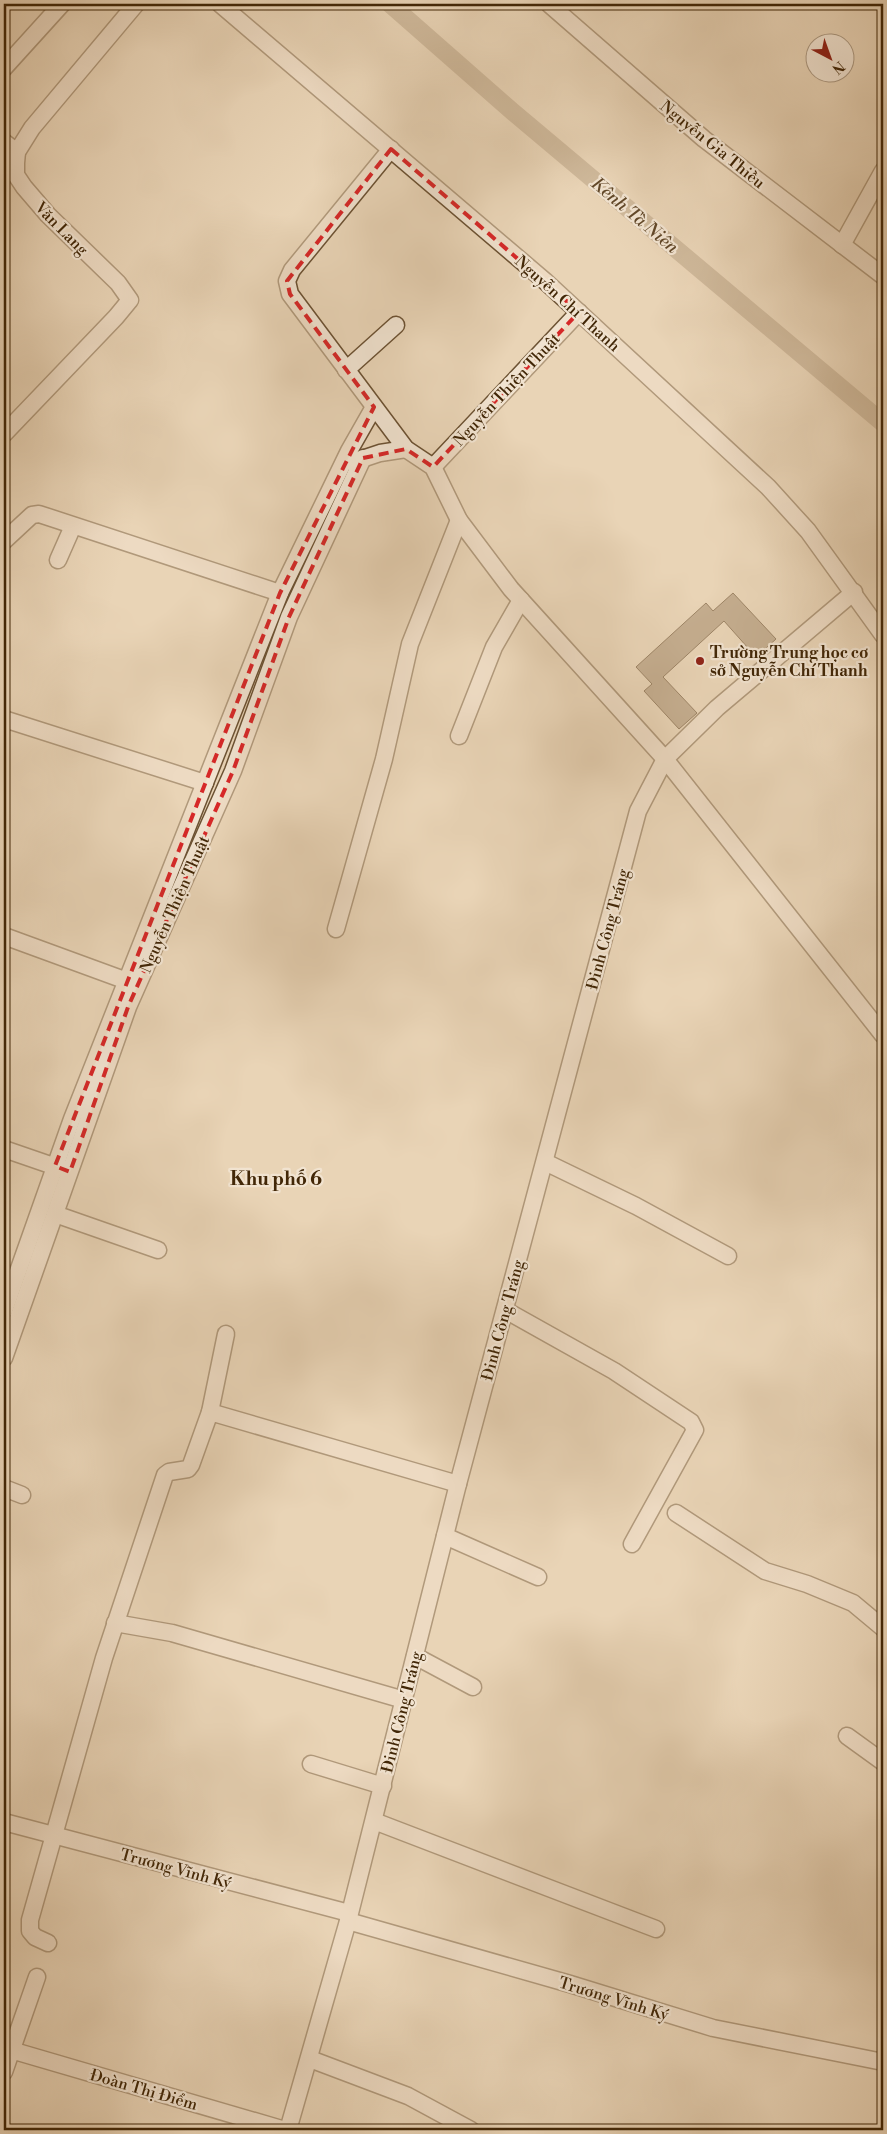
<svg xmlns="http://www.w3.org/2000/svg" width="887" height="2134" viewBox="0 0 887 2134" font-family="'Libre Bodoni',serif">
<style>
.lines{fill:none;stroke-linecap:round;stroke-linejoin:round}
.canal{stroke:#b0997a;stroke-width:18}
.building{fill:#998162;stroke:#422707}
.minor-casing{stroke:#6c5233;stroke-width:19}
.minor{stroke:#f1e3d0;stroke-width:16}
.marked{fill:none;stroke:#d62828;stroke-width:4;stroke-dasharray:10 6;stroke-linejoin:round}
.poi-dot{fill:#8f2418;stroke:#f1e3d0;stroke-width:2}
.labels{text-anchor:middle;stroke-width:4.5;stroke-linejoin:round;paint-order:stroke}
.street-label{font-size:16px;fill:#422707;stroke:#f1e3d0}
.poi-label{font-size:16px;font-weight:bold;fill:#422707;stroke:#f1e3d0;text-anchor:start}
.water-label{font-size:18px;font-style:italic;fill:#63492a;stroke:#f1e3d0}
.quarter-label{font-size:19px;font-weight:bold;fill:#422707;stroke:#f1e3d0}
</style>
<rect width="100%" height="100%" fill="#e9d4b6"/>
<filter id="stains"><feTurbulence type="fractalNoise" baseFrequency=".004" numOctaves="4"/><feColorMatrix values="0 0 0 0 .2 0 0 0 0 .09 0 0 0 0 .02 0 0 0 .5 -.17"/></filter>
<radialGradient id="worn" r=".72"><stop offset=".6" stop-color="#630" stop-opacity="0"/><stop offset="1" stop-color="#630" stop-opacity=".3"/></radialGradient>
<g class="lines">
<polyline class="canal" points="390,4 513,112 883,423"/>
</g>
<polygon class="building" points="733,593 776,639 756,657 724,621 663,677 697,713 679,729 644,691 652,684 636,667 706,603 713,611"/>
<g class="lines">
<g class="minor-casing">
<g id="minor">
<polyline points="220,4 545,281 768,487 808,531 883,635"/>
<polyline points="549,4 704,139 883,276"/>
<polyline points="4,68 62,4"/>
<polyline points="4,142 17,152"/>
<polyline points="391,149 292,270 287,281 290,294 406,449 433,467 459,520 511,589 665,759 883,1035"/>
<polyline points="842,245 883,171"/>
<polyline points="346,370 396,325"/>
<polyline points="4,434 116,317 130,300 118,283 48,215 24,187 16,175 16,163 17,152 32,128 136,4"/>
<polyline points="353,462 380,453 406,449"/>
<polyline points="433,467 579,312"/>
<polyline points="4,541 32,515 39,514 280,593"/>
<polyline points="58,560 73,526"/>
<polyline points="4,719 205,783"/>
<polyline points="459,736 494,647 521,600"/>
<polyline points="336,929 384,759 410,644 459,520"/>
<polyline points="4,936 127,981"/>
<polyline points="4,1149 65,1170"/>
<polyline points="545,1162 636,1206 728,1256"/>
<polyline points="55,1214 158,1250"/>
<polyline points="505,1310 614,1371 691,1422 695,1430 632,1544"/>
<polyline points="4,1311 72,1119 280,593 349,451 374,407"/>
<polyline points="4,1358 128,1007 233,771 289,617 363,458"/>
<polyline points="210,1412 226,1334"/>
<polyline points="4,1488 22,1495"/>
<polyline points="676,1513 765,1571 807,1584 853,1603 883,1628"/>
<polyline points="445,1536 538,1577"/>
<polyline points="115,1623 172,1633 404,1700"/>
<polyline points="415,1656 473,1687"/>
<polyline points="847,1736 883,1762"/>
<polyline points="311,1764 383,1786"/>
<polyline points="374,1821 656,1929"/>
<polyline points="4,1822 349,1913"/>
<polyline points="348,1921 570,1984 713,2028 883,2062"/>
<polyline points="48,1943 35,1937 30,1931 30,1920 104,1658 165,1475 169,1472 188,1469 191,1465 210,1412 458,1484"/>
<polyline points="4,2048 285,2130"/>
<polyline points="310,2059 408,2096 471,2130"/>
<polyline points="4,2072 37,1977"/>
<polyline points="288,2130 348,1921 458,1484 638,811 665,759 717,708 854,592"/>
</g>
</g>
<use href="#minor" class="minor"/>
</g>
<path d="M0 0H887V2134H0ZM391,149L579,312L433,467L406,449L363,458L289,617L233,771L128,1007L70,1172L55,1166L280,593L374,407L290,294L287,281Z" fill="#e9d4b6" fill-opacity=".55" fill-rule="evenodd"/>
<path class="marked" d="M391,149L579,312L433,467L406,449L363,458L289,617L233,771L128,1007L70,1172L55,1166L280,593L374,407L290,294L287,281Z"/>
<circle class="poi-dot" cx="700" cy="661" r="5"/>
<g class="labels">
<g class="street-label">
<text transform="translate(713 144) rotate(39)" y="6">Nguyễn Gia Thiều</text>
<text transform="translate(62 228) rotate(45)" y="6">Văn Lang</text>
<text transform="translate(568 303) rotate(42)" y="6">Nguyễn Chí Thanh</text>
<text transform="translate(506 389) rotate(-47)" y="6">Nguyễn Thiện Thuật</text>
<text transform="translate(174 904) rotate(-66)" y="6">Nguyễn Thiện Thuật</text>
<text transform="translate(607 929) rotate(-75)" y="6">Đinh Công Tráng</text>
<text transform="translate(502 1320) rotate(-75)" y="6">Đinh Công Tráng</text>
<text transform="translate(401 1712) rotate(-76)" y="6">Đinh Công Tráng</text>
<text transform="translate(176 1868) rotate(15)" y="6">Trương Vĩnh Ký</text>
<text transform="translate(614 1998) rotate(17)" y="6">Trương Vĩnh Ký</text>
<text transform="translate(144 2089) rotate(16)" y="6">Đoàn Thị Điểm</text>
</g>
<g class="poi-label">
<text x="710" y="658">Trường Trung học cơ<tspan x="710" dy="18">sở Nguyễn Chí Thanh</tspan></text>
</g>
<g class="water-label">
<text transform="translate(635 215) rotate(40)" y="6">Kênh Tà Niên</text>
</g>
<g class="quarter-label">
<text x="276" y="1185">Khu phố 6</text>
</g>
</g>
<rect width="887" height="2134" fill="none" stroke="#e9d4b6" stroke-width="20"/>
<rect x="5" y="5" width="877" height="2124" fill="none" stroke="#422707" stroke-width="2.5"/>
<rect x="10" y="10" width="867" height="2114" fill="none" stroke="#422707"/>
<g transform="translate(830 58) rotate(139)"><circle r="24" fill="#f1e3d0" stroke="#ab9880"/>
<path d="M0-4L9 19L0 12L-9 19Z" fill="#8f2418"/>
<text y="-8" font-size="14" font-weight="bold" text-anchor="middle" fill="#422707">N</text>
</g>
<rect width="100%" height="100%" filter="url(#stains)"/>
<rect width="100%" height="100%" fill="url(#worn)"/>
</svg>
